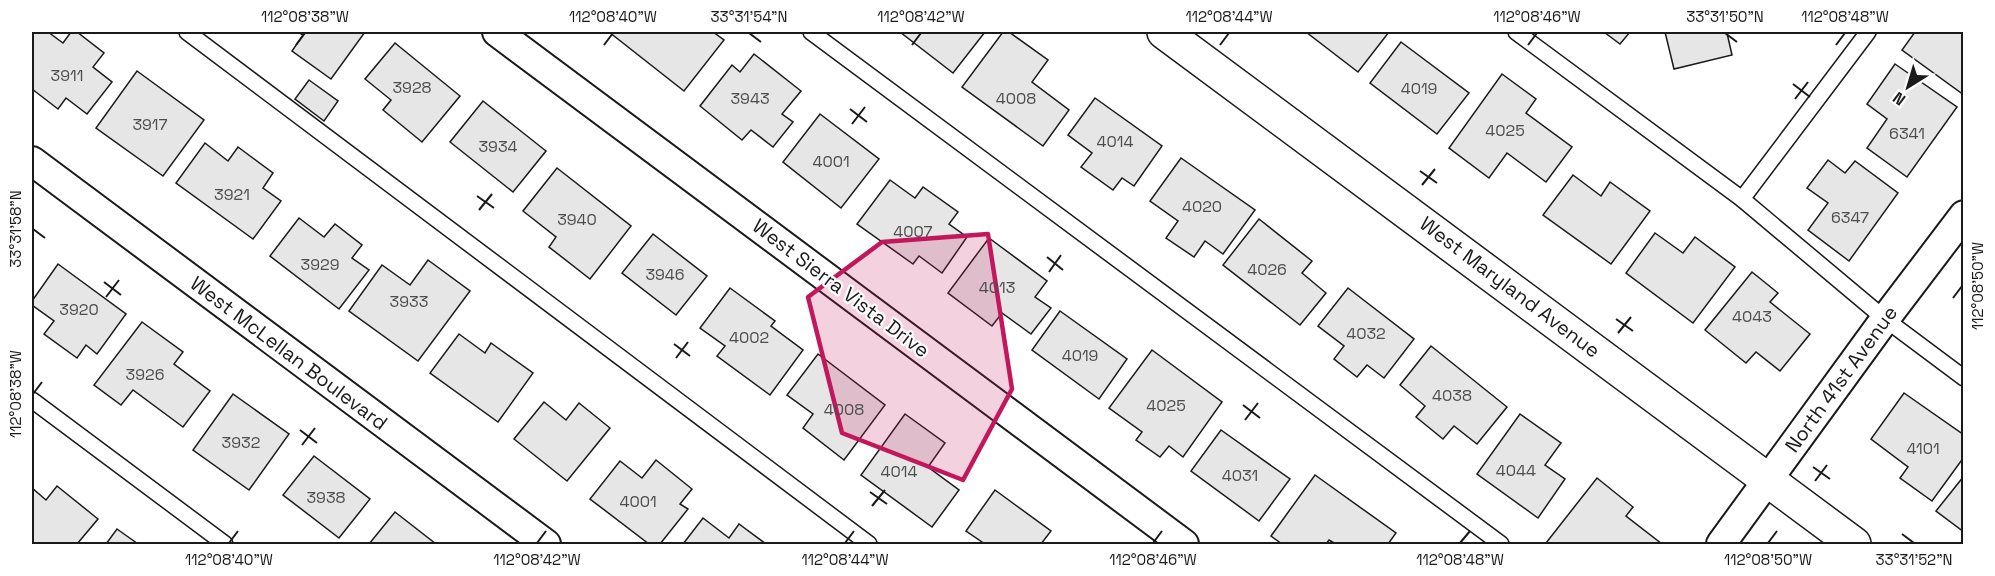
<svg xmlns="http://www.w3.org/2000/svg" width="1995" height="576" viewBox="0 0 1995 576" font-family="'Space Grotesk',sans-serif">
<style>
.building{fill:#e6e6e6;stroke:#1a1a1a;stroke-width:1.5}
.lines{fill:none;stroke-linecap:round;stroke-linejoin:round}
.service-casing{stroke:#1a1a1a;stroke-width:18}
.minor-casing{stroke:#1a1a1a;stroke-width:32}
.tertiary-casing{stroke:#1a1a1a;stroke-width:36}
.service{stroke:#fff;stroke-width:15}
.minor{stroke:#fff;stroke-width:28}
.tertiary{stroke:#fff;stroke-width:33}
.marked{fill:#c2185b;fill-opacity:0.2;stroke:#c2185b;stroke-width:4.5;stroke-linejoin:round}
.ticks{fill:none;stroke:#1a1a1a;stroke-width:2}
.labels{text-anchor:middle;stroke-width:4.5;stroke-linejoin:round;paint-order:stroke}
.number-label{font-size:16px;fill:#4d4d4d}
.street-label{font-size:20px;fill:#1a1a1a;stroke:#fff}
.neatline{fill:none;stroke:#1a1a1a;stroke-width:2}
.ticks-label{font-size:15px;text-anchor:middle;fill:#1a1a1a}
</style>
<rect width="100%" height="100%" fill="#fff"/>
<g class="building">
<polygon points="32,32 48,32 63,43 71,32 77,32 104,53 93,67 112,82 87,114 66,98 58,109 32,89"/>
<polygon points="298,32 365,32 331,79 292,51 303,35"/>
<polygon points="609,32 713,32 724,40 684,91"/>
<polygon points="900,32 985,32 953,73"/>
<polygon points="1003,32 1009,32 1048,60 1032,82 1069,110 1043,146 962,87"/>
<polygon points="1306,32 1389,32 1358,72"/>
<polygon points="1604,32 1630,32 1620,44"/>
<polygon points="1665,32 1732,32 1727,33 1732,55 1674,69"/>
<polygon points="1915,32 1964,32 1964,95 1902,50"/>
<polygon points="1401,42 1469,93 1437,134 1370,83"/>
<polygon points="395,43 460,96 422,142 383,110 391,100 365,79"/>
<polygon points="754,54 801,91 782,114 793,122 773,147 751,130 742,140 700,106 732,65 740,72"/>
<polygon points="1895,64 1957,107 1907,177 1867,148 1887,119 1867,104"/>
<polygon points="137,71 204,120 163,176 96,128"/>
<polygon points="1502,74 1536,99 1526,113 1572,147 1546,182 1507,153 1489,178 1449,148"/>
<polygon points="309,80 338,101 324,121 295,99"/>
<polygon points="1095,98 1162,146 1134,186 1122,178 1113,190 1081,167 1092,153 1068,135"/>
<polygon points="483,101 546,151 513,192 450,142"/>
<polygon points="820,114 879,159 841,208 783,162"/>
<polygon points="205,143 228,161 238,147 273,173 263,188 281,201 253,239 176,183"/>
<polygon points="1181,158 1255,210 1223,254 1205,241 1194,257 1166,238 1178,221 1150,201"/>
<polygon points="1828,160 1845,173 1855,161 1898,193 1849,261 1808,230 1828,203 1807,188"/>
<polygon points="557,168 631,226 590,279 549,247 556,237 523,211"/>
<polygon points="1573,175 1601,196 1610,182 1650,211 1611,264 1543,215"/>
<polygon points="890,180 915,198 923,187 958,212 949,224 967,237 942,273 919,256 913,264 857,224"/>
<polygon points="299,218 324,237 335,224 362,245 352,258 369,270 339,309 270,256"/>
<polygon points="1259,219 1312,261 1302,273 1326,293 1300,325 1223,265"/>
<polygon points="1655,233 1683,253 1695,237 1735,267 1693,323 1626,273"/>
<polygon points="653,234 707,276 676,315 622,273"/>
<polygon points="989,238 1047,281 1035,297 1051,308 1031,334 1002,313 992,326 948,293"/>
<polygon points="428,260 470,291 418,361 349,311 382,265 410,285"/>
<polygon points="58,264 126,314 97,354 86,345 77,358 44,334 54,321 32,305 32,301"/>
<polygon points="1752,272 1778,293 1770,302 1810,334 1780,371 1756,352 1746,363 1705,330"/>
<polygon points="730,288 775,321 771,326 803,350 770,395 717,356 725,346 700,328"/>
<polygon points="1348,288 1414,339 1384,378 1367,365 1357,377 1334,359 1344,346 1318,326"/>
<polygon points="1060,311 1127,359 1099,399 1032,350"/>
<polygon points="142,322 183,352 174,364 210,391 183,427 133,390 121,405 94,385"/>
<polygon points="459,334 485,353 491,343 533,373 498,422 430,373"/>
<polygon points="1431,346 1507,407 1477,444 1454,426 1443,439 1416,417 1425,406 1400,385"/>
<polygon points="1152,350 1222,402 1183,457 1169,446 1160,457 1136,440 1142,432 1109,408"/>
<polygon points="818,354 885,405 844,460 803,428 813,414 787,395"/>
<polygon points="1904,393 1964,435 1964,457 1932,501 1900,478 1908,467 1871,439"/>
<polygon points="233,394 289,434 249,490 193,450"/>
<polygon points="544,402 566,420 579,403 610,428 567,481 514,439"/>
<polygon points="905,414 945,443 928,467 959,490 932,527 861,475"/>
<polygon points="1520,414 1561,443 1545,465 1565,479 1538,518 1477,474"/>
<polygon points="1221,430 1290,479 1259,521 1191,471"/>
<polygon points="314,456 370,499 339,538 283,495"/>
<polygon points="656,460 692,489 680,504 688,509 660,544 649,544 590,499 620,461 642,478"/>
<polygon points="1315,475 1396,533 1388,544 1336,544 1329,540 1326,544 1282,544 1271,536"/>
<polygon points="1964,476 1964,532 1936,511"/>
<polygon points="1597,478 1633,507 1626,516 1662,544 1548,544 1546,543"/>
<polygon points="57,486 98,519 77,544 32,544 32,488 46,500"/>
<polygon points="995,490 1051,531 1041,544 985,544 966,531"/>
<polygon points="395,512 436,544 369,544"/>
<polygon points="703,518 729,538 739,524 766,544 683,544"/>
<polygon points="117,529 138,544 106,544"/>
</g>
<g class="lines">
<g class="service-casing">
<g id="service">
<polyline points="187,32 869,544"/>
<polyline points="811,32 1501,544"/>
<polyline points="1516,32 1742,199 1885,319 1964,378"/>
<polyline points="1742,199 1868,32"/>
<polyline points="32,400 225,544"/>
</g>
</g>
<g class="minor-casing">
<g id="minor">
<polyline points="497,32 1184,544"/>
<polyline points="32,161 546,544"/>
<polyline points="1721,544 1885,319 1964,215"/>
</g>
</g>
<g class="tertiary-casing">
<polyline id="tertiary" points="1164,32 1854,544"/>
</g>
<use href="#service" class="service"/>
<use href="#minor" class="minor"/>
<use href="#tertiary" class="tertiary"/>
</g>
<path class="marked" d="M988,234L1012,389L963,480L842,433L808,297L882,242Z"/>
<path class="ticks" d="M749,33L761,42M1725,33L1737,42M296,45L305,33M604,45L613,33M912,45L921,33M1220,45L1229,33M1528,45L1537,33M1836,45L1845,33M1793,84L1810,97M1795,99L1808,82M850,109L867,122M852,124L865,107M1420,171L1437,183M1422,185L1435,169M477,196L494,208M479,210L492,194M33,229L45,238M1047,257L1063,270M1049,272L1061,255M104,282L121,295M106,297L119,280M1953,298L1962,286M1616,319L1633,331M1618,333L1631,317M674,344L690,356M676,358L688,342M33,394L42,382M1243,405L1260,418M1245,420L1258,403M300,430L317,443M302,445L315,428M1813,467L1830,479M1815,481L1827,465M870,492L887,504M872,506L885,490M1902,534L1914,543M229,543L238,531M537,543L546,531M845,543L854,531M1153,543L1162,531M1460,543L1470,531M1768,543L1777,531"/>
<g class="labels">
<g class="number-label">
<text x="67" y="81">3911</text>
<text x="412" y="93">3928</text>
<text x="1419" y="94">4019</text>
<text x="750" y="104">3943</text>
<text x="1016" y="104">4008</text>
<text x="150" y="130">3917</text>
<text x="1505" y="136">4025</text>
<text x="1907" y="139">6341</text>
<text x="1115" y="147">4014</text>
<text x="498" y="152">3934</text>
<text x="831" y="167">4001</text>
<text x="232" y="200">3921</text>
<text x="1202" y="212">4020</text>
<text x="1850" y="223">6347</text>
<text x="577" y="225">3940</text>
<text x="913" y="237">4007</text>
<text x="320" y="270">3929</text>
<text x="1267" y="275">4026</text>
<text x="665" y="280">3946</text>
<text x="997" y="293">4013</text>
<text x="409" y="307">3933</text>
<text x="79" y="315">3920</text>
<text x="1752" y="322">4043</text>
<text x="1366" y="339">4032</text>
<text x="749" y="343">4002</text>
<text x="1080" y="361">4019</text>
<text x="145" y="380">3926</text>
<text x="1452" y="401">4038</text>
<text x="1166" y="411">4025</text>
<text x="844" y="415">4008</text>
<text x="241" y="448">3932</text>
<text x="1923" y="454">4101</text>
<text x="1516" y="476">4044</text>
<text x="899" y="477">4014</text>
<text x="1240" y="481">4031</text>
<text x="326" y="503">3938</text>
<text x="638" y="507">4001</text>
</g>
<g class="street-label">
<text transform="translate(1510 287) rotate(37)" y="7">West Maryland Avenue</text>
<text transform="translate(841 288) rotate(37)" y="7">West Sierra Vista Drive</text>
<text transform="translate(289 353) rotate(37)" y="7">West McLellan Boulevard</text>
<text transform="translate(1841 379) rotate(-54)" y="7">North 41st Avenue</text>
</g>
</g>
<rect width="1995" height="576" fill="none" stroke="#ffffff" stroke-width="66"/>
<g transform="translate(1908 87) rotate(217)" stroke="#ffffff" stroke-width="4.5" paint-order="stroke">
<path d="M0-4.5L10 22L0 15L-10 22Z" fill="#1a1a1a"/>
<text y="-9" font-size="16" font-weight="bold" text-anchor="middle" fill="#1a1a1a">N</text>
</g>
<rect x="33" y="33" width="1929" height="510" class="neatline"/>
<g class="ticks-label">
<text x="305" y="22">112°08'38"W</text>
<text x="613" y="22">112°08'40"W</text>
<text x="749" y="22">33°31'54"N</text>
<text x="921" y="22">112°08'42"W</text>
<text x="1229" y="22">112°08'44"W</text>
<text x="1537" y="22">112°08'46"W</text>
<text x="1725" y="22">33°31'50"N</text>
<text x="1845" y="22">112°08'48"W</text>
<text transform="translate(16 229) rotate(-90)" y="5">33°31'58"N</text>
<text transform="translate(1978 286) rotate(-90)" y="5">112°08'50"W</text>
<text transform="translate(16 394) rotate(-90)" y="5">112°08'38"W</text>
<text x="229" y="565">112°08'40"W</text>
<text x="537" y="565">112°08'42"W</text>
<text x="845" y="565">112°08'44"W</text>
<text x="1153" y="565">112°08'46"W</text>
<text x="1460" y="565">112°08'48"W</text>
<text x="1768" y="565">112°08'50"W</text>
<text x="1914" y="565">33°31'52"N</text>
</g>
</svg>
